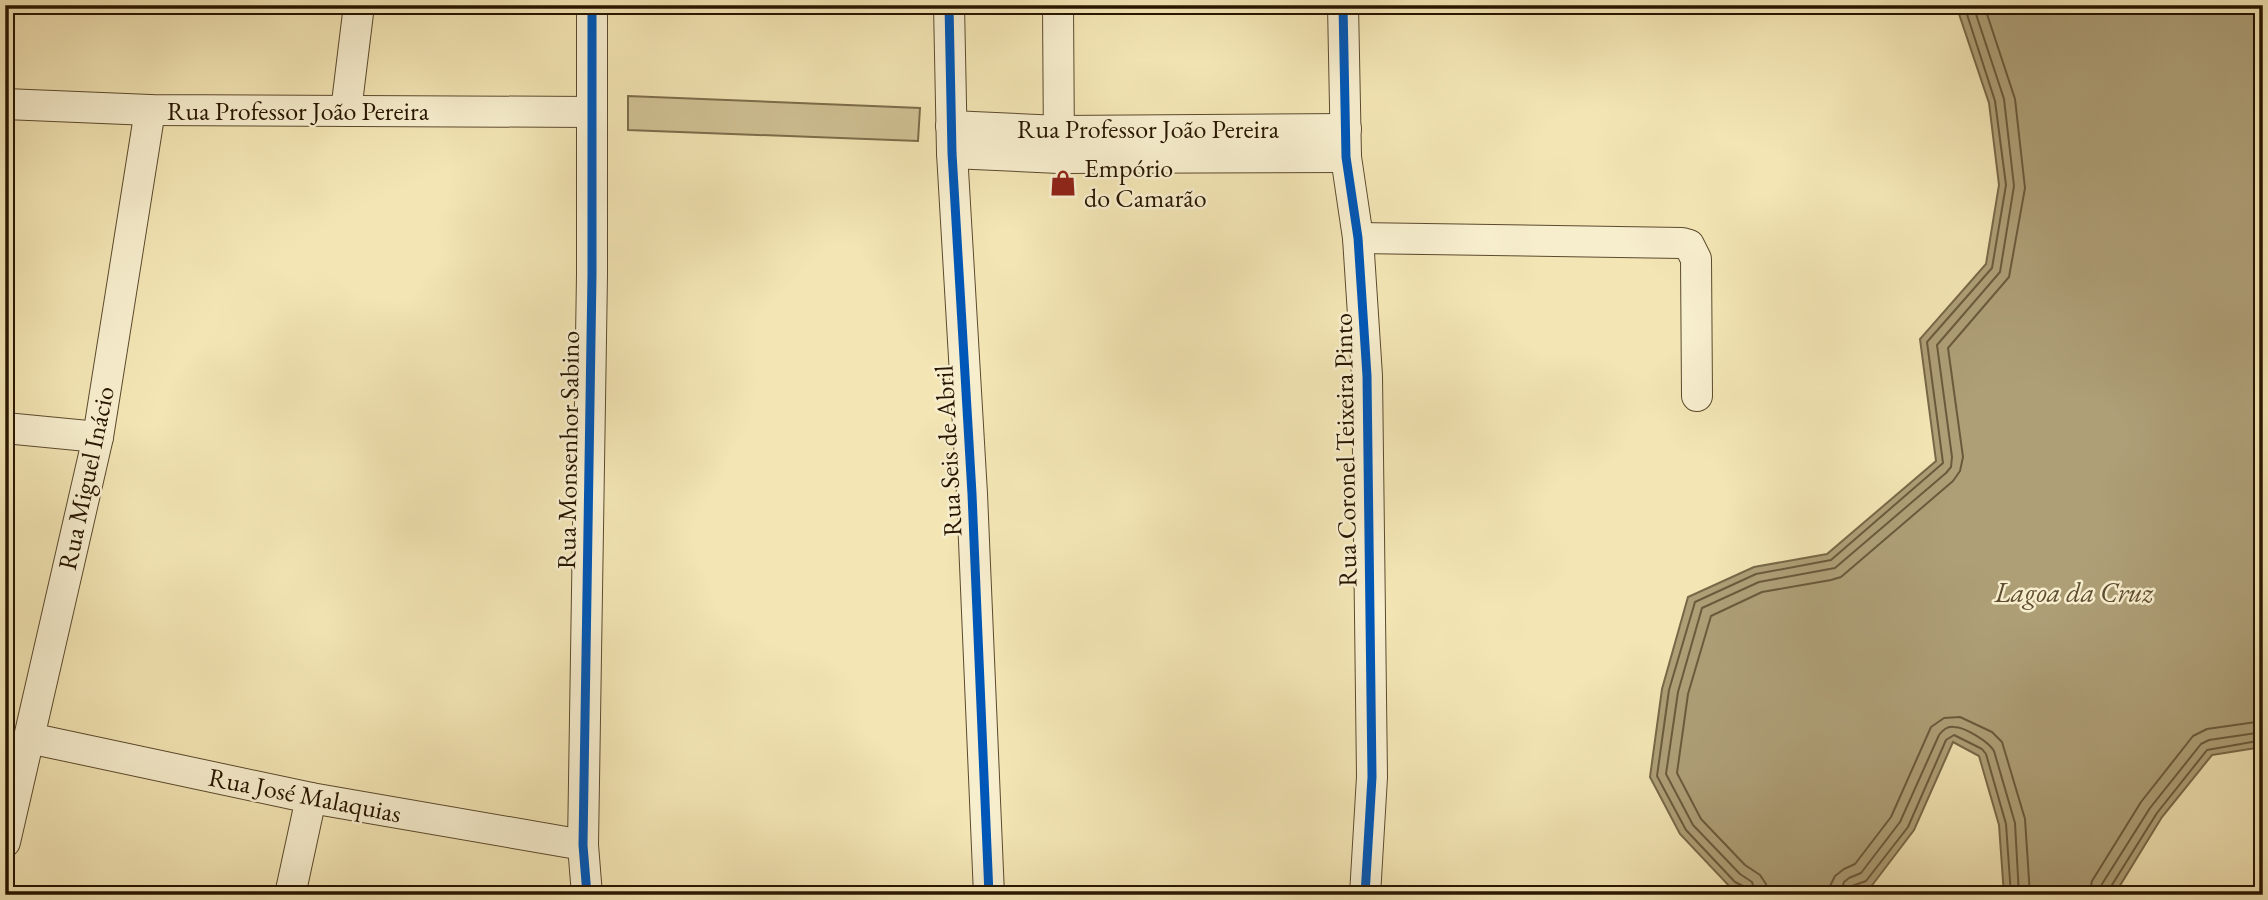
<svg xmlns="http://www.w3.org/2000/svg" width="2268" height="900" viewBox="0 0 2268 900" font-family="'EB Garamond',serif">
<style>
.green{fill:#d0c295;stroke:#7c6c4a;stroke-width:2}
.water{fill:#ae9f77;stroke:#786847;stroke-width:2}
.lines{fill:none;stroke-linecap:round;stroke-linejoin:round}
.shore{stroke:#6b5a3c;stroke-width:2}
.minor-casing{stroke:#5b4a2d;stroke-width:32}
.minor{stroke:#f7eece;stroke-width:30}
.cycleway-casing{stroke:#f7eece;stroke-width:13}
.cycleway{stroke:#0057b8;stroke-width:9}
.labels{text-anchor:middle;stroke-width:5;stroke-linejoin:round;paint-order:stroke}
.street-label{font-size:26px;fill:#281600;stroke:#f7eece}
.poi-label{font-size:26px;fill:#281600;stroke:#f7eece;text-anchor:start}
.water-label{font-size:28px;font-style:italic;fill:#5e4d30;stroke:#f7eece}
</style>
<rect width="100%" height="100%" fill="#f3e5b4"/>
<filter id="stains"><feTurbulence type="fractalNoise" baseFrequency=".00286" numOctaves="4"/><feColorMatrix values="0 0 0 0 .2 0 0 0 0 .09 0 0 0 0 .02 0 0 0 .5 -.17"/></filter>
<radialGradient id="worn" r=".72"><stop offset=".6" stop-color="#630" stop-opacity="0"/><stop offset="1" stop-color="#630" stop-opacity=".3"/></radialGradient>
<polygon class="green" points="628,96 920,108 918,141 628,130"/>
<polygon class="water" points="1956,5 2263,5 2263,747 2212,755 2162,817 2116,892 2093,895 2004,895 1999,825 1979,756 1953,742 1914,830 1870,888 1845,895 1749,895 1731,888 1680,834 1650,777 1662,689 1688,597 1754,567 1827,554 1936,461 1920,339 1986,264 1999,185 1989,103"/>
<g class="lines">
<g class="shore">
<polyline points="1748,895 1745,887 1735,882 1686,830 1657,776 1669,690 1695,602 1756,574 1831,560 1943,463 1927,342 1992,268 2006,185 1995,101 1964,5"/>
<polyline points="1756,895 1752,882 1740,874 1693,825 1666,774 1678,692 1702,608 1759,582 1835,568 1946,473 1951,467 1952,457 1937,345 2000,272 2014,186 2004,99 1973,5"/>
<polyline points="1767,895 1766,884 1760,875 1745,865 1701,819 1677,773 1688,694 1711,616 1762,592 1831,580 1841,577 1953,481 1960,471 1963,457 1948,348 2009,277 2025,188 2015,99 1984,5"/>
<polyline points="1830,895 1830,886 1835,876 1844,869 1855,864 1891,817 1931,727 1944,718 1960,717 1992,732 2002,742 2025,819 2030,895"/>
<path d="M1840,895L1844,882L1849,878L1861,873L1900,822L1939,735C1943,730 1947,726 1954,727C1965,727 1989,742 1994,751L2015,823L2019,895"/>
<polyline points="1849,895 1852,886 1866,881 1908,827 1946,740 1954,735 1982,749 1986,754 2006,824 2011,895"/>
<polyline points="2089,895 2092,881 2141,802 2193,736 2207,729 2263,721"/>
<polyline points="2100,895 2102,884 2150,808 2201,744 2209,740 2263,732"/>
<polyline points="2109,895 2110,888 2157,813 2207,750 2263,740"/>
</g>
<g class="minor-casing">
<g id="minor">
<polyline points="949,5 952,153 972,494 989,895"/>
<polyline points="1058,5 1059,152"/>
<polyline points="1343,5 1346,157 1358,238 1367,376 1372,777 1365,895"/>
<polyline points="5,104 150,110 591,112"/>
<polyline points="346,111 359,5"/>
<polyline points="951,126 1059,131 1346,129"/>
<polyline points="952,153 1059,158 1346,157"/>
<polyline points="1358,238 1682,243 1689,245 1696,259 1697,396"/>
<polyline points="5,428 98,437"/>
<polyline points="29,738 311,798 583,845"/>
<polyline points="5,842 98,437 150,110"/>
<polyline points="290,895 311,798"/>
<polyline points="587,895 583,845 592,275 592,5"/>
</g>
</g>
<use href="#minor" class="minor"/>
<g class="cycleway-casing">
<g id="cycleway">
<polyline points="949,5 952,153 972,494 989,895"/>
<polyline points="1343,5 1346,157 1358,238 1367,376 1372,777 1365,895"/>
<polyline points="587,895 583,845 592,275 592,5"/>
</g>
</g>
<use href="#cycleway" class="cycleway"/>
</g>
<defs>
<g id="shop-bare" transform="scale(2.1)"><path d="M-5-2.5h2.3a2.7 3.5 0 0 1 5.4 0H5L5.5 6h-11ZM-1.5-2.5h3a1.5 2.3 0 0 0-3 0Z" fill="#8f2418" stroke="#f7eece" stroke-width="2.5" paint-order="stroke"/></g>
</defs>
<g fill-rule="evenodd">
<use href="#shop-bare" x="1063" y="183"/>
</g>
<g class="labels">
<g class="street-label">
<text x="298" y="120">Rua Professor João Pereira</text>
<text x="1148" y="138">Rua Professor João Pereira</text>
<text transform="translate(568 450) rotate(-89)" y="9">Rua Monsenhor Sabino</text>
<text transform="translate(1345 450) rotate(-91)" y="9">Rua Coronel Teixeira Pinto</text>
<text transform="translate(948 451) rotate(-93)" y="9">Rua Seis de Abril</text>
<text transform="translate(86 478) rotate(-78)" y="9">Rua Miguel Inácio</text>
<text transform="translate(305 795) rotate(11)" y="9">Rua José Malaquias</text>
</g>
<g class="poi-label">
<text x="1084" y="177">Empório<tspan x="1084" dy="30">do Camarão</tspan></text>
</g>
<g class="water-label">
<text x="2074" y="602">Lagoa da Cruz</text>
</g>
</g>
<rect width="2268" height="900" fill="none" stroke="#f3e5b4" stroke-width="28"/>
<rect x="7" y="7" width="2254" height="886" fill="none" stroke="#281600" stroke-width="3.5"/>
<rect x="14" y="14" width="2240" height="872" fill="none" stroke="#281600" stroke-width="2"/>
<rect width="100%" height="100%" filter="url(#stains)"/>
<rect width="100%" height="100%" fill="url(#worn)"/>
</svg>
